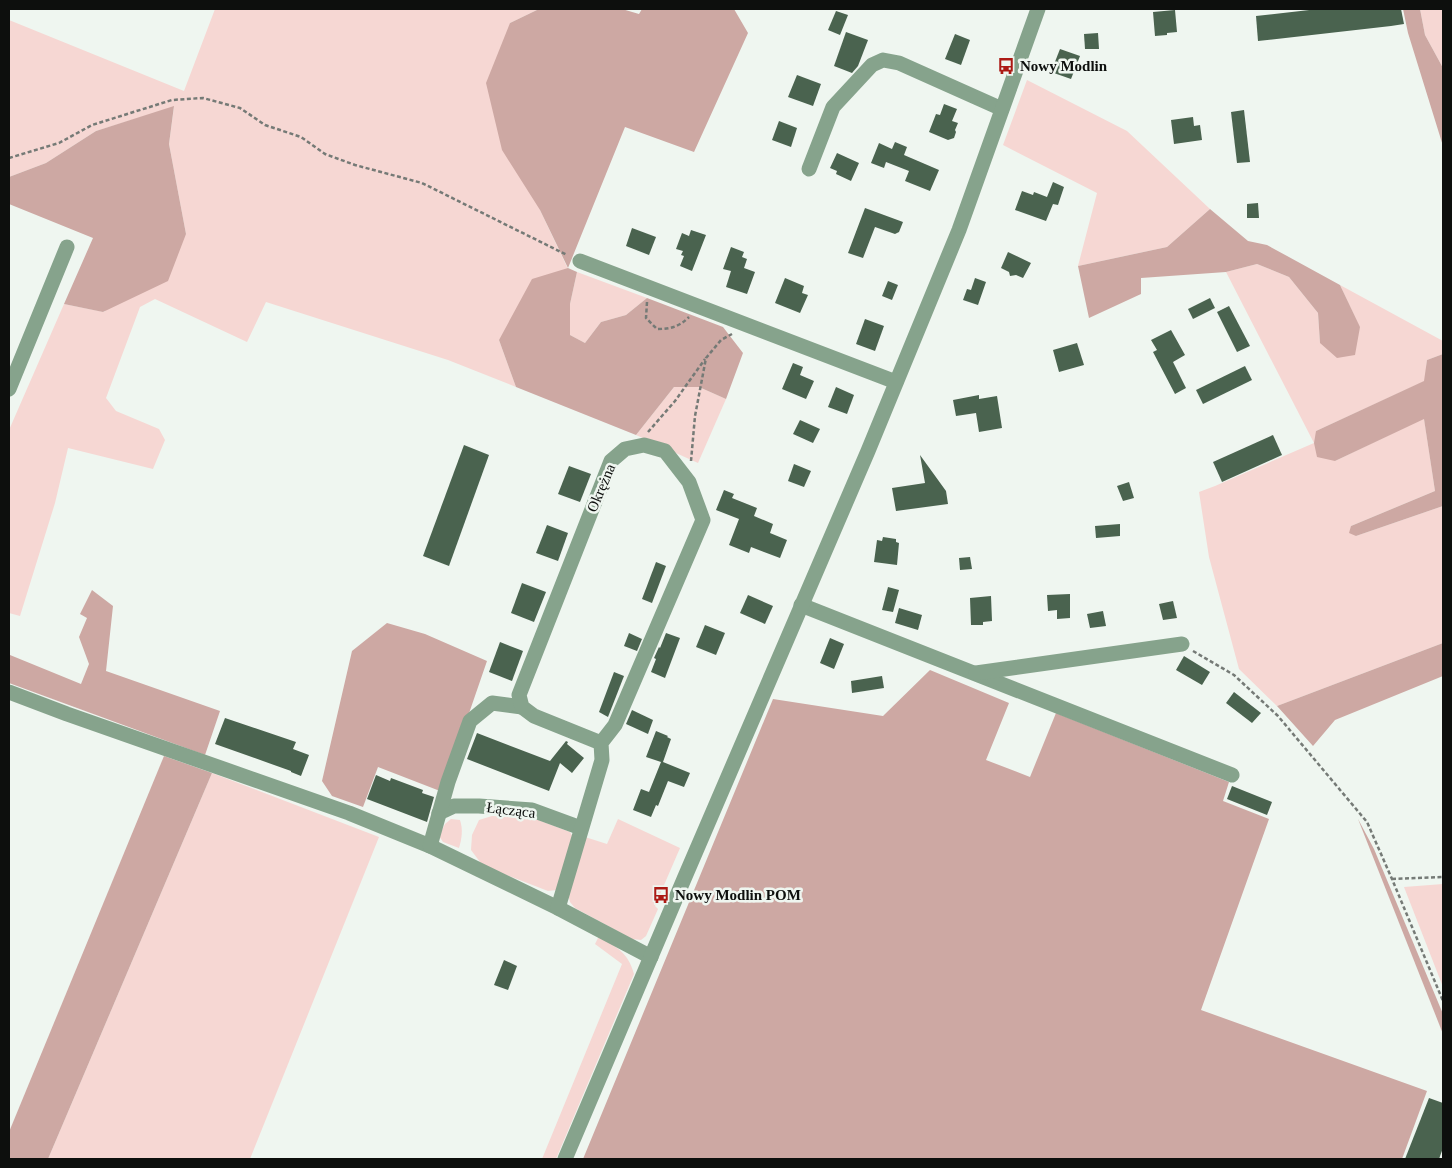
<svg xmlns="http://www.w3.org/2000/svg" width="1452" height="1168" viewBox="0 0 1452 1168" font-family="'Times New Roman',serif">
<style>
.green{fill:#f6d7d3}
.forest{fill:#cda8a3}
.building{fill:#4a634f}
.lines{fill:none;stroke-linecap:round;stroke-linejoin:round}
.path{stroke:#757a76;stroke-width:2.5;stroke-dasharray:4 2.5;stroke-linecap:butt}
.minor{stroke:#86a38c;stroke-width:15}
.labels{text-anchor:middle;stroke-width:5;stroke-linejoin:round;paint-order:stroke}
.poi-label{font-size:15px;font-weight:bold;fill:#0d0f0d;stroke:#eff6f0;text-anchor:start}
.street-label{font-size:15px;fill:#0d0f0d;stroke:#eff6f0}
</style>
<rect width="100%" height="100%" fill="#eff6f0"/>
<g class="green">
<polygon points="215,9 539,9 510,23 540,210 568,269 499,340 516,387 448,360 266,302 247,342 155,299 140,307 106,398 116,411 159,429 165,440 153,469 68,448 55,503 20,616 9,613 9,430 64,304 104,312 186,234 169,144 174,107 96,131 46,163 9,177 9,20 184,91"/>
<polygon points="1420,9 1443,9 1443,68 1425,35"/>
<polygon points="1027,80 1127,131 1210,209 1167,247 1078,266 1097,193 1003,145"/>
<polygon points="1257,264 1289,277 1318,313 1320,343 1360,328 1340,285 1443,341 1443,354 1427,360 1425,381 1316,431 1335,461 1424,418 1435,491 1351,526 1356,536 1443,506 1443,643 1277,706 1239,669 1209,557 1199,492 1215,486 1314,443 1226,272"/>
<polygon points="577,272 647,298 626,315 601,322 585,343 570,335 570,304"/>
<polygon points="674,387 699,387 726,399 698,463 636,435"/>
<polygon points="212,773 379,837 250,1159 48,1159"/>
<polygon points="492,816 533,818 570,832 573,837 557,890 548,891 483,866 471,850 472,835 479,820"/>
<path d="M451,819L460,820C463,829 462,838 459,848L443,842L439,836L445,824Z"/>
<polygon points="618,819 680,848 655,906 658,909 646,936 641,940 632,939 575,908 570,902 568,894 585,837 607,844"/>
<polygon points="1443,884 1443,987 1404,887"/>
<path d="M599,936C617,948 628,952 634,974L556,1159H542L622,964L595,944Z"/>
</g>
<g class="forest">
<polygon points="539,9 622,9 639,14 642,9 734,9 748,33 694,152 625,127 568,268 577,272 570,304 570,335 585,343 601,322 626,315 647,298 723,327 743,353 726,399 699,387 674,387 636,435 516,387 499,340 532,279 568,268 540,210 502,150 486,83 510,23"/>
<polygon points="1403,9 1420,9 1425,35 1443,68 1443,146 1408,33"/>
<polygon points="174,106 169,144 186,234 168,281 103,312 64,304 93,238 9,204 9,177 46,163 96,131"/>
<polygon points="1210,209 1248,241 1267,245 1340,285 1360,327 1355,355 1337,358 1320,343 1318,313 1289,277 1257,264 1226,272 1141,278 1141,294 1089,318 1078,266 1167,247"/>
<polygon points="1443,354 1443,506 1356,536 1349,533 1351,526 1435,491 1424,419 1335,461 1317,457 1314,443 1316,431 1424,381 1427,360"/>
<polygon points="92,590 113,606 106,671 220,711 205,755 9,683 10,655 81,684 89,664 79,637 87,618 80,614"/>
<polygon points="387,623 425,634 487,661 444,786 440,791 378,767 363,807 332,796 322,781 352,651"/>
<polygon points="1443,643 1443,676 1335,720 1313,746 1277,706"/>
<polygon points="930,670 1009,703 986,760 1030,777 1056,713 1229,782 1223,801 1269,819 1201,1010 1427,1091 1402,1159 583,1159 773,699 883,716"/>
<polygon points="164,756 212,773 48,1159 9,1159 9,1132"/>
<polygon points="1358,819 1374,849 1443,1014 1443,1034"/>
</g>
<g class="building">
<polygon points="1318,9 1401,9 1404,24 1391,26 1258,41 1256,16"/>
<polygon points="1175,10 1177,32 1167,33 1167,35 1155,36 1153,12"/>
<polygon points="836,11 848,15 840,35 828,30"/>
<polygon points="846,32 868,40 858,66 852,73 834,66"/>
<polygon points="1098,33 1099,49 1085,49 1084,34"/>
<polygon points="955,34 970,40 961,65 945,59"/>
<polygon points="1060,49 1080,56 1071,79 1051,72"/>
<polygon points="797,75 821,84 813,106 788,97"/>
<polygon points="944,104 957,109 952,121 958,123 955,130 956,132 954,138 948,140 929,132 936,114 940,115"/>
<polygon points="1244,110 1250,162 1237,163 1231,112"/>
<polygon points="1193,117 1194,126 1200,125 1202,140 1174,144 1171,120"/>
<polygon points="779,121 797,128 791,147 772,140"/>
<polygon points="895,142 907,147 904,155 939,170 930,191 905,181 909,171 886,162 884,168 871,163 879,143 892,149"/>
<polygon points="837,153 859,163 851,181 836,174 837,171 830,168"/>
<polygon points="1053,182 1064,187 1058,205 1053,204 1046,221 1015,210 1022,191 1033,195 1034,192 1047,197"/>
<polygon points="1258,203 1259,218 1247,218 1247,204"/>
<polygon points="865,208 903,222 899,232 895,234 875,227 863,258 848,253"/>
<polygon points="632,228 656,237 649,255 626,246"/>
<polygon points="691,230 706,235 692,271 680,266 684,256 681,255 683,251 676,249 682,233 689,236"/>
<polygon points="731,247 744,252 742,257 747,259 744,268 755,272 747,294 726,287 731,271 723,269"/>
<polygon points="1008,252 1031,263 1023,278 1016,275 1010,276 1009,272 1001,268"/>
<polygon points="785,278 804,286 802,293 808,295 800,313 775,303"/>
<polygon points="975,278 986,282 978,305 963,300 967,289 971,290"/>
<polygon points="888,281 898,285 892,300 882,296"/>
<polygon points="1210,298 1215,308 1193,319 1188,309"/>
<polygon points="1229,306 1250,346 1237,352 1217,312"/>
<polygon points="865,319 884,326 875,351 856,344"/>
<polygon points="1171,330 1185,355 1173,362 1186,388 1175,394 1153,352 1157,350 1151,340"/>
<polygon points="1077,343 1084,365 1059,372 1053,350"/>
<polygon points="793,363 803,367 800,375 814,381 806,399 782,389"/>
<polygon points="1245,366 1252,380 1203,404 1196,390"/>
<polygon points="836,387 854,395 847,414 828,407"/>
<polygon points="979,395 979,399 997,396 1002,428 979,432 976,413 956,416 953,400"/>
<polygon points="800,420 820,429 813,443 793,434"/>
<polygon points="1273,435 1282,455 1222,482 1213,462"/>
<polygon points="464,445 489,455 449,566 423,556"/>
<polygon points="920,455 946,491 948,504 896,511 892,488 925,483"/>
<polygon points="794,464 811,471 804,487 788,481"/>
<polygon points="569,466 591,474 580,502 558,494"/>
<polygon points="1129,482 1134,498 1123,501 1117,486"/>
<polygon points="724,490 734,494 732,498 757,508 754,516 773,524 770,533 787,540 780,558 751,547 749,553 729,545 739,519 716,510"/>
<polygon points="1120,524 1120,536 1096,538 1095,526"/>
<polygon points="547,525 568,533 558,561 536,553"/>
<polygon points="883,537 896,539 896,542 899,543 897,565 874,562 877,540 882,541"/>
<polygon points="970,557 972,569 960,570 959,558"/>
<polygon points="656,562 666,566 652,603 642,599"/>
<polygon points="522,583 546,592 534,622 511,613"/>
<polygon points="888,587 899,590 893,612 882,610"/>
<polygon points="1070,594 1070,618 1057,619 1057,610 1048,611 1047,595"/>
<polygon points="748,595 773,606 765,624 740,613"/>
<polygon points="991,596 992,621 983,622 983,625 971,625 970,598"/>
<polygon points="1173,601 1177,618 1163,620 1159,604"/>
<polygon points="899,608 922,615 918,630 895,623"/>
<polygon points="1103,611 1106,626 1090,628 1087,614"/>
<polygon points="705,625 725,633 716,655 696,647"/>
<polygon points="629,633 642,639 637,651 624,646"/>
<polygon points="666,633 680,638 665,678 651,672 656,659 654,658 659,647 660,648"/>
<polygon points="830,638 844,644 834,669 820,663"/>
<polygon points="500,642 523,651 512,681 489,672"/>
<polygon points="1184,656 1210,672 1202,685 1176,670"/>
<polygon points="614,672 624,676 608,717 599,712"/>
<polygon points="882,676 884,688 852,693 851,681"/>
<polygon points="1234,692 1261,713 1252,723 1226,703"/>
<polygon points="632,710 653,720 648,734 626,724"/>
<polygon points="225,718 296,742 293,749 309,755 301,776 291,772 291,771 215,744"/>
<polygon points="656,731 668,736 667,737 671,739 663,762 690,773 684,787 668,781 658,806 656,805 651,817 633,810 641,789 649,792 661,762 646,757"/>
<polygon points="477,733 550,761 566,741 568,742 567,744 584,758 572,773 560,763 549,791 467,759"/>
<polygon points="376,775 390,781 391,778 423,790 422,793 434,797 427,822 367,799"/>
<polygon points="1232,786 1272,802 1267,815 1227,799"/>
<polygon points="504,960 517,966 508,990 494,985"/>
<polygon points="1429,1098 1443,1103 1443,1148 1439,1159 1405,1159"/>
</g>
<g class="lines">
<g class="path">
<polyline points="9,158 59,143 92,125 172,100 203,98 240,108 265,125 301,137 325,154 355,165 422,183 567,255"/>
<path d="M647,302L646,318L657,329C670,329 679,327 689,317"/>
<polyline points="648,432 675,401 705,359"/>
<polyline points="691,461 695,416 706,358 721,340 732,334"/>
<polyline points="1193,651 1234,675 1278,716 1367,822 1392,879 1443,1001"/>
<polyline points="1392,879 1443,877"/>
</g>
<g class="minor">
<polyline points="809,169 833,107 872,65 883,60 899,63 1002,109"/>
<polyline points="580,261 896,382"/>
<polyline points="9,389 67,247"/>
<polyline points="801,605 1232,775"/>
<polyline points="976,673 1182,644"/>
<polyline points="9,692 67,714 349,813 430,846 558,908 651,957"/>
<polyline points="439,813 454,806 479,806 532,810 581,828"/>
<polyline points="430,846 448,782 470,721 492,703 522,707"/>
<polyline points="558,908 602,760 601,743 615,725 703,520 689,482 665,451 644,445 625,449 611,461 519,695 522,707 534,716 601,743"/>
<polyline points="565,1159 684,879 868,451 959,230 1038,9"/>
</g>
</g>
<defs>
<g id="bus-bare" transform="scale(1.35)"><path d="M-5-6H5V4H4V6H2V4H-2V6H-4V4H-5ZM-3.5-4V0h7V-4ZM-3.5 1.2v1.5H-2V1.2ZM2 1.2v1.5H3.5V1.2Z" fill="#ac1a15" stroke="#eff6f0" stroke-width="2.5" paint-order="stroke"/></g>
</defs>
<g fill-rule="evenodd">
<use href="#bus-bare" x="1006" y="66"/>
<use href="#bus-bare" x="661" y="895"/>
</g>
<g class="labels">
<g class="poi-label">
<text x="1020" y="71">Nowy Modlin</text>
<text x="675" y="900">Nowy Modlin POM</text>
</g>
<g class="street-label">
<text transform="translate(601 488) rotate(-67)" y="5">Okrężna</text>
<text transform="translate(511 810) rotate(7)" y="5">Łącząca</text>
</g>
</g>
<rect width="1452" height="1168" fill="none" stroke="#0d0f0d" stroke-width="20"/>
</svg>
